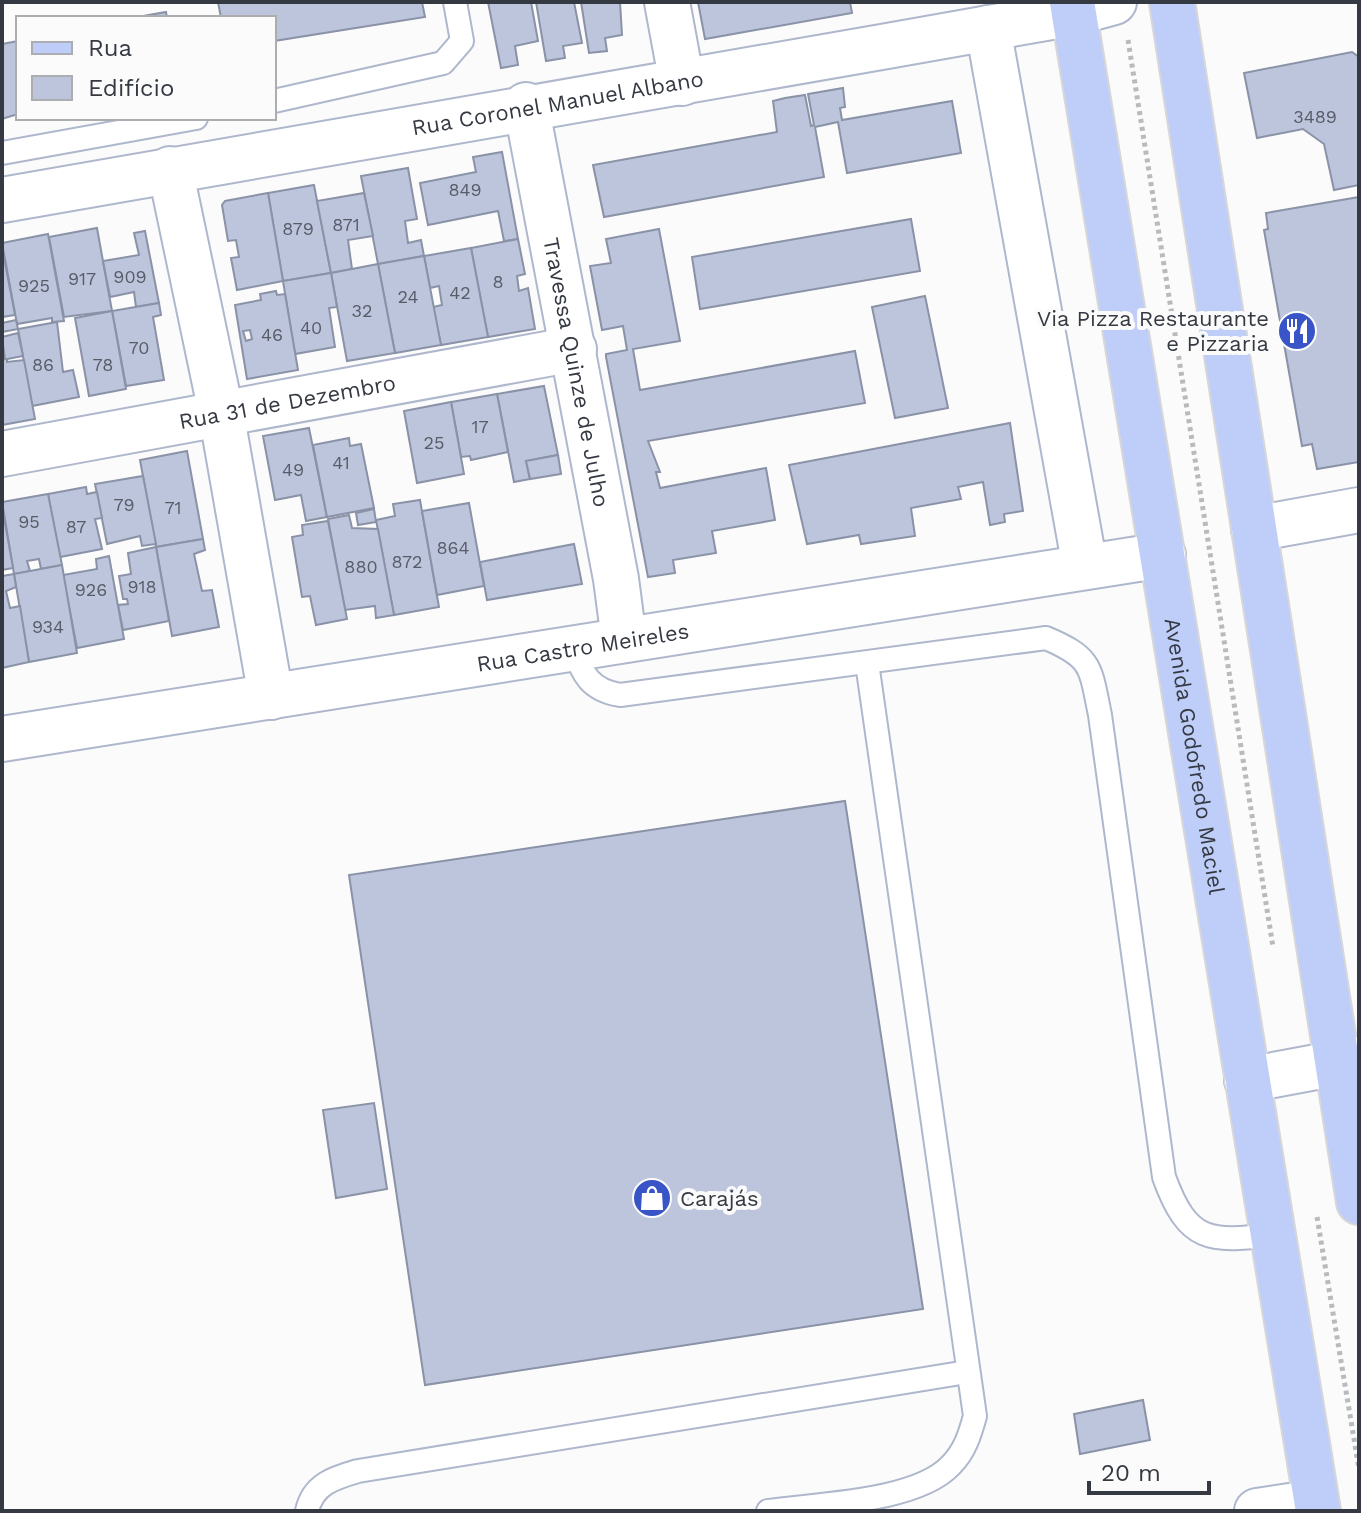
<svg xmlns="http://www.w3.org/2000/svg" width="1361" height="1513" viewBox="0 0 1361 1513" font-family="'Work Sans',sans-serif">
<style>
.building{fill:#bdc5dc;stroke:#8a92a7;stroke-width:2;fill-rule:evenodd}
.lines{fill:none;stroke-linecap:round;stroke-linejoin:round}
.lane-casing{stroke:#aeb7cc;stroke-width:26}
.street-casing{stroke:#aeb7cc;stroke-width:48}
.primary-casing{stroke:#d7d7d9;stroke-width:48}
.path{stroke:#b9babd;stroke-width:5;stroke-dasharray:4 4;stroke-linecap:butt}
.lane{stroke:#fff;stroke-width:22}
.street{stroke:#fff;stroke-width:44}
.primary{stroke:#becef9;stroke-width:44}
.labels{text-anchor:middle;stroke-width:8;stroke-linejoin:round;paint-order:stroke}
.number-label{font-size:18px;fill:#575c68}
.street-label{font-size:22px;fill:#353942;stroke:#fbfbfb}
.poi-label{font-size:22px;fill:#353942;stroke:#fbfbfb;text-anchor:end}
</style>
<rect width="100%" height="100%" fill="#fbfbfb"/>
<g class="building">
<polygon points="218,2 422,2 425,17 274,41 274,18 221,18"/>
<polygon points="488,2 531,2 538,41 515,46 518,65 501,68"/>
<polygon points="536,2 574,2 582,43 563,46 565,58 546,61"/>
<polygon points="581,2 620,2 622,35 605,38 607,51 589,53"/>
<polygon points="698,2 850,2 852,13 705,39"/>
<polygon points="166,12 167,18 132,18"/>
<polygon points="18,41 18,114 2,119 2,44"/>
<polygon points="1352,52 1359,57 1359,185 1334,190 1324,144 1303,129 1257,138 1244,73"/>
<polygon points="843,88 845,107 840,108 842,120 952,101 961,153 847,173 838,122 815,127 824,177 604,217 593,165 777,132 773,101 785,98 805,95 811,126 814,125 808,94"/>
<polygon points="502,152 518,239 504,241 498,211 428,225 420,183 476,172 473,157"/>
<polygon points="408,168 417,219 405,221 408,243 421,240 424,256 378,264 361,176"/>
<polygon points="314,185 331,273 283,281 268,193"/>
<polygon points="268,193 283,281 237,290 231,258 239,257 236,240 228,241 222,205 225,201"/>
<polygon points="364,193 373,236 348,240 352,269 331,273 317,201"/>
<polygon points="1359,197 1359,462 1317,469 1312,444 1302,446 1264,230 1268,229 1266,213"/>
<polygon points="911,219 920,271 700,309 692,257"/>
<polygon points="97,228 112,311 64,317 49,237"/>
<polygon points="659,229 680,341 633,349 640,390 855,351 865,403 648,441 660,472 656,472 660,488 766,468 775,520 712,531 716,553 673,560 675,573 648,577 606,357 606,354 627,350 623,326 602,330 590,266 611,263 606,239"/>
<polygon points="145,231 159,303 136,307 134,292 110,297 103,261 139,255 134,233"/>
<polygon points="48,234 64,321 52,322 52,318 17,324 2,243"/>
<polygon points="518,239 525,274 517,276 519,291 528,288 535,329 488,337 471,248"/>
<polygon points="2,247 15,315 2,317"/>
<polygon points="471,248 488,337 441,345 433,307 442,305 439,286 430,288 424,256"/>
<polygon points="424,256 441,345 395,353 378,264"/>
<polygon points="378,264 395,353 347,361 331,273"/>
<polygon points="331,273 337,307 329,308 335,347 295,354 283,281"/>
<path d="M276,291L277,295L285,294L298,370L247,379L235,305L261,300L260,294ZM250,330L252,339L246,341L243,331Z"/>
<polygon points="925,296 948,408 895,418 872,307"/>
<polygon points="159,303 161,315 153,317 164,380 126,386 112,311"/>
<polygon points="112,311 126,389 89,396 75,318"/>
<polygon points="16,320 18,329 2,332 2,323"/>
<polygon points="57,322 63,372 73,370 79,397 32,406 18,329"/>
<polygon points="18,333 23,356 7,359 7,362 24,360 35,419 2,425 2,360 5,359 2,337"/>
<polygon points="544,386 558,455 526,461 530,479 514,482 497,394"/>
<polygon points="497,394 508,452 471,460 470,456 461,457 451,402"/>
<polygon points="451,402 464,474 417,483 404,411"/>
<polygon points="1010,423 1023,511 1004,514 1005,522 990,525 983,482 958,487 961,499 911,508 915,536 861,544 859,535 807,544 789,465"/>
<polygon points="309,428 327,517 306,521 301,495 275,500 263,436"/>
<polygon points="349,438 350,446 361,444 374,508 327,517 313,445"/>
<polygon points="187,451 203,539 156,547 140,460"/>
<polygon points="558,455 561,474 530,479 526,461"/>
<polygon points="143,476 156,544 142,546 140,536 107,544 95,484"/>
<polygon points="86,487 87,494 97,492 102,518 95,519 102,549 60,557 48,494"/>
<polygon points="48,494 62,565 41,569 39,559 27,561 30,571 14,574 2,502"/>
<polygon points="420,500 439,607 394,615 376,520 395,516 393,504"/>
<polygon points="469,503 484,586 437,595 422,511"/>
<polygon points="2,506 13,568 2,570"/>
<polygon points="374,509 376,522 358,525 356,513"/>
<polygon points="349,515 352,528 378,529 394,615 376,618 375,606 345,610 328,519"/>
<polygon points="328,521 347,619 316,625 310,596 302,597 292,537 303,535 302,525"/>
<polygon points="203,539 205,550 194,554 202,591 212,590 219,627 172,636 156,547"/>
<polygon points="574,544 582,584 487,600 480,562"/>
<polygon points="156,547 169,621 123,630 118,605 128,604 127,599 123,599 119,576 131,574 128,553"/>
<polygon points="109,556 124,639 77,648 63,575 97,569 96,559"/>
<polygon points="62,565 77,653 29,662 14,574"/>
<polygon points="14,574 16,587 6,591 10,608 20,606 29,662 2,668 2,576"/>
<polygon points="845,801 923,1309 425,1385 349,875"/>
<polygon points="374,1103 387,1189 336,1198 323,1110"/>
<polygon points="1143,1400 1150,1440 1080,1454 1074,1414"/>
</g>
<g class="lines">
<g class="lane-casing">
<g id="lane">
<polyline points="274,101 443,63 462,41 455,2"/>
<polyline points="2,153 196,118"/>
<path d="M573,647C582,674 590,690 620,695L1046,638C1093,658 1090,667 1100,715L1164,1177C1188,1243 1209,1242 1273,1235"/>
<path d="M307,1511C313,1484 334,1478 358,1471L967,1372"/>
<path d="M768,1511C817,1504 917,1502 951,1465C965,1451 970,1434 975,1416L867,663"/>
</g>
</g>
<g class="street-casing">
<g id="street">
<polyline points="667,2 682,83"/>
<polyline points="988,28 1085,567"/>
<path id="s1" d="M526,105L616,579L624,640"/>
<polyline points="170,169 221,412 271,697"/>
<path id="s2" d="M2,200C359,135 717,77 1074,13L1114,2"/>
<path id="s3" d="M2,454L574,349"/>
<polyline points="1254,529 1359,510"/>
<path id="s4" d="M2,739L1163,555"/>
<polyline points="1247,1080 1359,1059"/>
<polyline points="1257,1511 1316,1502"/>
</g>
</g>
<g class="primary-casing">
<g id="primary">
<path id="s5" d="M1072,2L1318,1511"/>
<polyline points="1172,2 1359,1202"/>
</g>
</g>
<g class="path">
<polyline points="1128,40 1273,947"/>
<polyline points="1317,1217 1359,1469"/>
</g>
<use href="#lane" class="lane"/>
<use href="#street" class="street"/>
<use href="#primary" class="primary"/>
</g>
<defs>
<g id="restaurant-disc" transform="scale(2)"><circle r="9.5" fill="#3854c6" stroke="#fbfbfb"/><path d="M-5-6h1v4h1v-4h1v4h1v-4h1v5L-1.5 .5V6h-2V.5L-5-1ZM5-6V6H3V1.5H1.5Q1.5-4 5-6Z" fill="#fff"/></g>
<g id="shop-disc" transform="scale(2)"><circle r="9.5" fill="#3854c6" stroke="#fbfbfb"/><path d="M-5-2.5h2.3a2.7 3.5 0 0 1 5.4 0H5L5.5 6h-11ZM-1.5-2.5h3a1.5 2.3 0 0 0-3 0Z" fill="#fff"/></g>
</defs>
<g fill-rule="evenodd">
<use href="#restaurant-disc" x="1297" y="331"/>
<use href="#shop-disc" x="652" y="1198"/>
</g>
<g class="labels">
<g class="number-label">
<text x="1315" y="123">3489</text>
<text x="465" y="196">849</text>
<text x="346" y="231">871</text>
<text x="298" y="235">879</text>
<text x="130" y="283">909</text>
<text x="82" y="285">917</text>
<text x="498" y="288">8</text>
<text x="34" y="292">925</text>
<text x="460" y="299">42</text>
<text x="408" y="303">24</text>
<text x="362" y="317">32</text>
<text x="311" y="334">40</text>
<text x="272" y="341">46</text>
<text x="139" y="354">70</text>
<text x="43" y="371">86</text>
<text x="103" y="371">78</text>
<text x="480" y="433">17</text>
<text x="434" y="449">25</text>
<text x="341" y="469">41</text>
<text x="293" y="476">49</text>
<text x="124" y="511">79</text>
<text x="173" y="514">71</text>
<text x="29" y="528">95</text>
<text x="76" y="533">87</text>
<text x="453" y="554">864</text>
<text x="407" y="568">872</text>
<text x="361" y="573">880</text>
<text x="142" y="593">918</text>
<text x="91" y="596">926</text>
<text x="48" y="633">934</text>
</g>
<g class="street-label">
<text dy="8" stroke="none"><textPath href="#s2" startOffset="564">Rua Coronel Manuel Albano</textPath></text>
<text dy="8" stroke="none"><textPath href="#s1" startOffset="272">Travessa Quinze de Julho</textPath></text>
<text dy="8" stroke="none"><textPath href="#s3" startOffset="290">Rua 31 de Dezembro</textPath></text>
<text dy="8" stroke="none"><textPath href="#s4" startOffset="588">Rua Castro Meireles</textPath></text>
<text dy="8" stroke="none"><textPath href="#s5" startOffset="764">Avenida Godofredo Maciel</textPath></text>
</g>
<g class="poi-label">
<text x="1269" y="326">Via Pizza Restaurante<tspan x="1269" dy="25">e Pizzaria</tspan></text>
<text x="680" y="1206" text-anchor="start">Carajás</text>
</g>
</g>
<rect width="1361" height="1513" fill="none" stroke="#353942" stroke-width="8"/>
<rect x="16" y="16" width="260" height="104" fill="#fbfbfb" stroke="#acadb1" stroke-width="2"/>
<rect x="32" y="42" width="40" height="12" fill="#becef9" stroke="#acadb1" stroke-width="2"/>
<text x="88" y="56" font-size="24" fill="#353942">Rua</text>
<rect x="32" y="76" width="40" height="24" fill="#bdc5dc" stroke="#acadb1" stroke-width="2"/>
<text x="88" y="96" font-size="24" fill="#353942">Edifício</text>
<path d="M1089 1481v12h120v-12" fill="none" stroke="#353942" stroke-width="4"/>
<text x="1101" y="1481" font-size="24" fill="#353942" stroke="#fbfbfb" stroke-width="6" paint-order="stroke">20 m</text>
</svg>
